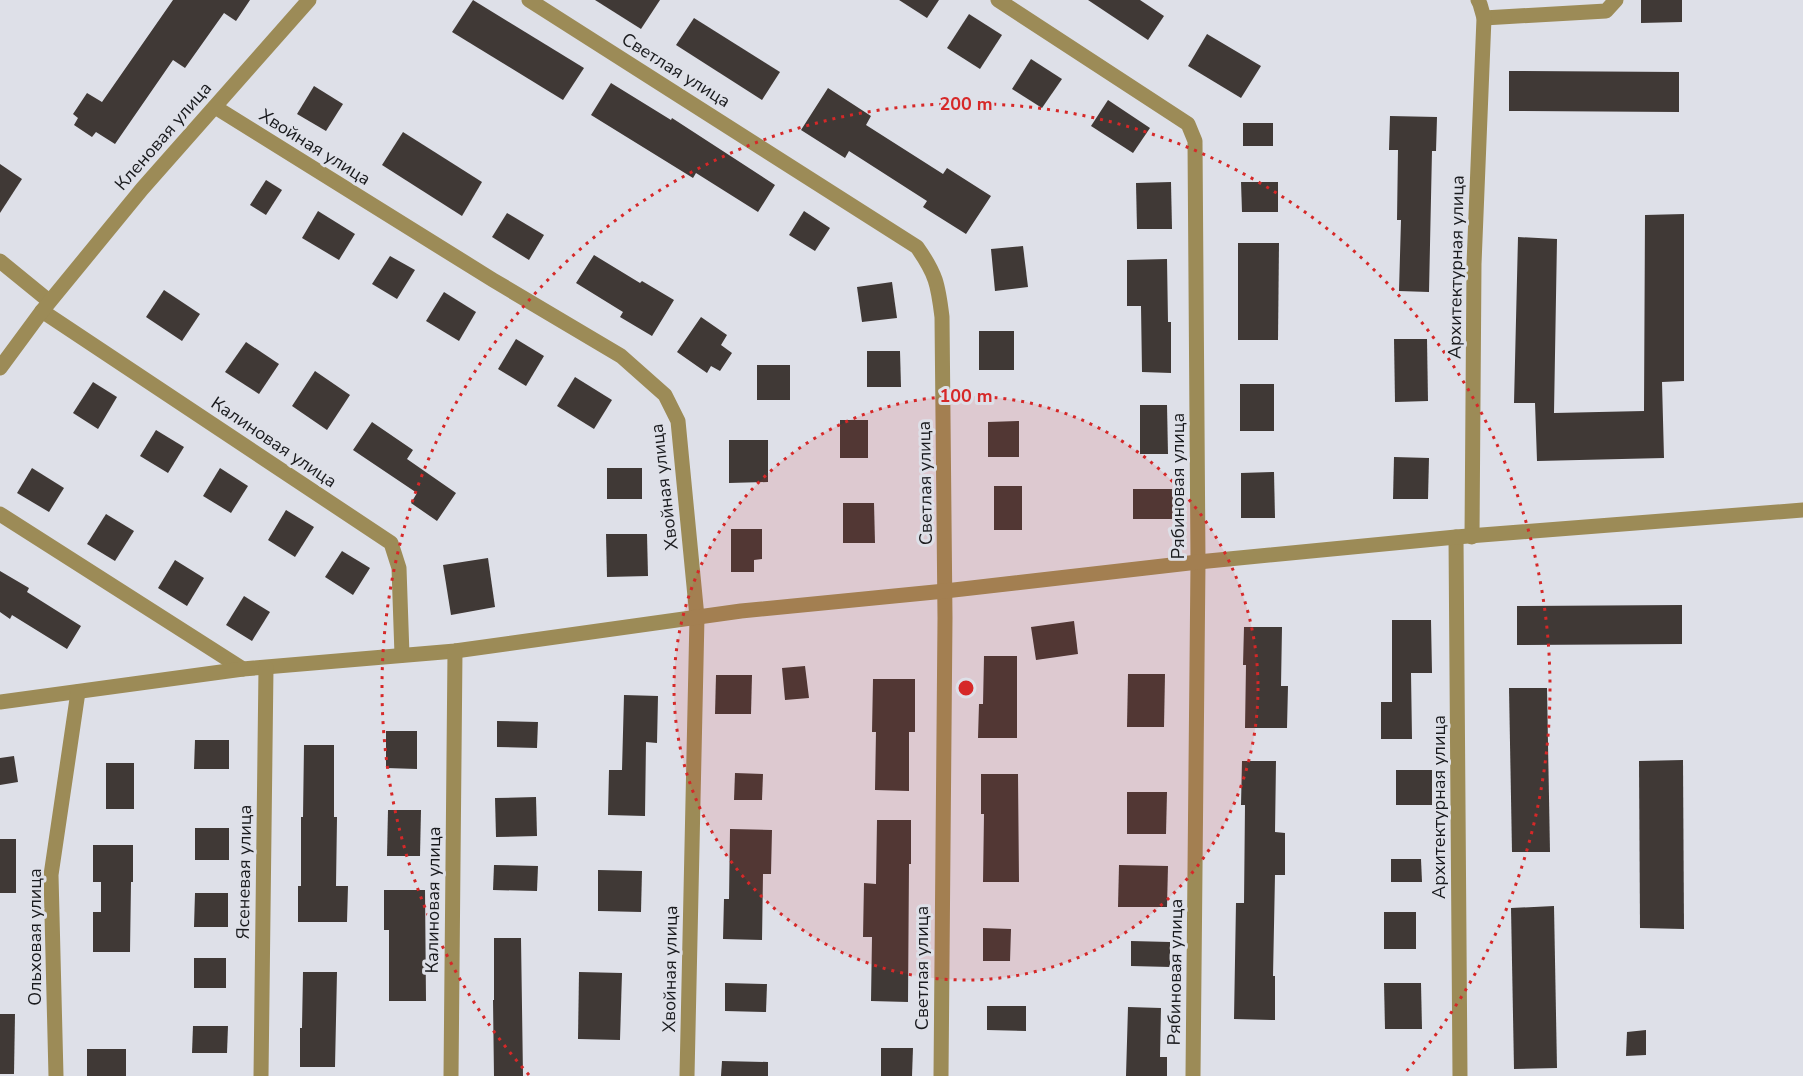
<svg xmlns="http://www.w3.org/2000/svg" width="1803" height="1076" viewBox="0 0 1803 1076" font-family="'Nunito Sans',sans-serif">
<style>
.building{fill:#403936}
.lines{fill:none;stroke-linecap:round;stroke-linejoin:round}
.minor{stroke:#9c8b57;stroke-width:15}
.ring{fill:none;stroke:#d62828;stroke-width:3;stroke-dasharray:3 6}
.labels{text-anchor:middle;stroke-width:6;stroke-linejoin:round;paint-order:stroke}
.street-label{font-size:18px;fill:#191a1d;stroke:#dee0e8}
.centre{fill:#d62828;stroke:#dee0e8;stroke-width:3}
.ring-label{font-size:18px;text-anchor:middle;font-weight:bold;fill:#d62828;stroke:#dee0e8;stroke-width:6;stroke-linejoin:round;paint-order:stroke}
</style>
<rect width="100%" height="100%" fill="#dee0e8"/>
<g class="building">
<polygon points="173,0 250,0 236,21 224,13 185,68 173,60 115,144 96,132 92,137 74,125 78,118 73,114 87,93 102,102"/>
<polygon points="473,0 584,68 563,100 452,32"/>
<polygon points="595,0 660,0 641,29"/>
<polygon points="899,0 939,0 927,18"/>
<polygon points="1088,0 1140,0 1164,16 1148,40"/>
<polygon points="1641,0 1682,0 1682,22 1641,23"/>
<polygon points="969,14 1002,35 980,69 947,48"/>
<polygon points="694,18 780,72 762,100 676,45"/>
<polygon points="1207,34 1261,66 1241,98 1188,66"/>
<polygon points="1031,59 1062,79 1042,108 1012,89"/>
<polygon points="1509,71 1679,72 1679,112 1509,111"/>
<polygon points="611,83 671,120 672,118 775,185 758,212 696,173 693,178 591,115"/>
<polygon points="314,86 343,104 326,131 297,114"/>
<polygon points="828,88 871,116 866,125 943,174 947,168 991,196 966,234 923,207 927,201 849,151 845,158 801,130"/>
<polygon points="1108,100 1150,128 1133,153 1091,126"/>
<polygon points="1390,116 1437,117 1436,151 1432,151 1429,292 1399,291 1401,220 1397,220 1398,150 1389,150"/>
<rect x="1243" y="123" width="30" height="23"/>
<polygon points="403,132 482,182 462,216 382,165"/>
<polygon points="0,164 22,179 0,213"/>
<polygon points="266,180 282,190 266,215 250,205"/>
<polygon points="1171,182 1172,229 1137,229 1136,183"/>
<polygon points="1241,182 1278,182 1278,212 1242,212"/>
<polygon points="318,211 355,234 339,260 302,238"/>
<polygon points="804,211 830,228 815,251 789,235"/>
<polygon points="507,213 544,235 529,260 492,237"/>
<polygon points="1684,214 1684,381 1662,382 1664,458 1537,461 1535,403 1514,403 1518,237 1557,239 1554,413 1644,411 1645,215"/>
<polygon points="1238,243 1279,243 1278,340 1238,340"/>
<polygon points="1023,246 1028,287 995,291 991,249"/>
<polygon points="594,255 640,283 642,281 674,300 652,336 620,317 623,312 576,283"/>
<polygon points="390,256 415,270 397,299 372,284"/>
<polygon points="1167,259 1168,322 1171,322 1171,373 1142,372 1141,306 1127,306 1127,260"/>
<polygon points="892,282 897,318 862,322 857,287"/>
<polygon points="164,290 200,314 182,341 146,317"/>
<polygon points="444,292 476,312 459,341 426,321"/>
<polygon points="701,317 727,335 721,345 732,353 720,371 711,366 707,373 677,352"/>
<rect x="979" y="331" width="35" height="39"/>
<polygon points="516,339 544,356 526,386 498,369"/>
<polygon points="1394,339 1427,339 1428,401 1395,402"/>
<polygon points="246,342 279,364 259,394 225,372"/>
<polygon points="867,351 900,351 901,387 867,387"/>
<rect x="757" y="365" width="33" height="35"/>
<polygon points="315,371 350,395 327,430 292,406"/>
<polygon points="575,377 612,400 594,429 557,406"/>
<polygon points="93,382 117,397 98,429 73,413"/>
<rect x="1240" y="384" width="34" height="47"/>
<polygon points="1140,405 1167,405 1168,454 1140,454"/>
<rect x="840" y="420" width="28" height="38"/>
<polygon points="1019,421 1019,457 988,457 988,422"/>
<polygon points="372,422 413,450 407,459 456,493 437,521 411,503 417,493 353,450"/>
<polygon points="156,430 184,447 168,473 140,456"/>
<polygon points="729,440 768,440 768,482 729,483"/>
<polygon points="1394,457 1429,458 1428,499 1393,499"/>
<polygon points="32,468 64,488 49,512 17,493"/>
<polygon points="220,468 248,486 231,513 203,496"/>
<rect x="607" y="468" width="35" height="31"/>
<polygon points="1274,472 1275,518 1241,518 1241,473"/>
<rect x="994" y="486" width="28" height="44"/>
<rect x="1133" y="489" width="42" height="30"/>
<polygon points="843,503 874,503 875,543 843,543"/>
<polygon points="286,510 314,527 295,557 268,540"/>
<polygon points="106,514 134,531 115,561 87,544"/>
<polygon points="731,529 762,529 762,559 754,560 754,572 731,572"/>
<polygon points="606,534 647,534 648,576 607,577"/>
<polygon points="342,551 370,568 353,595 325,577"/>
<polygon points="488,558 495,607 451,615 443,565"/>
<polygon points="175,560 204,578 187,606 158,588"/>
<polygon points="0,571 29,588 27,592 81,626 67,649 12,615 10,619 0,612"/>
<polygon points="244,596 270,612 252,641 226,625"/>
<polygon points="1682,605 1682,644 1517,645 1517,606"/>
<polygon points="1392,620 1431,620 1432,673 1411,673 1412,739 1381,739 1381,702 1392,702"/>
<polygon points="1074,621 1078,654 1036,660 1031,627"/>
<polygon points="1244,627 1282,627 1281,686 1288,686 1287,728 1245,728 1246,665 1243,665"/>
<polygon points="984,656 1017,656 1017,738 978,738 979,704 983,704"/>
<polygon points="805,666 809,698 785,700 782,668"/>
<polygon points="1128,674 1165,674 1164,727 1127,727"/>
<polygon points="716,675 752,675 751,714 715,714"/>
<polygon points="873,679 915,679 915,732 909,732 909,791 875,790 876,732 872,732"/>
<polygon points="1509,688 1547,688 1550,852 1512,852"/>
<polygon points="624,695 658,696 657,743 646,742 645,816 608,815 609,770 622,770"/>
<polygon points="497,721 538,722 537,748 497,747"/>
<polygon points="386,731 417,731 417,769 386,768"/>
<polygon points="195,740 229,740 229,769 194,769"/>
<polygon points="304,745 334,745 334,817 337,817 336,886 348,886 347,922 298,922 298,886 301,886 301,817 303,817"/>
<polygon points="14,756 18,782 0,785 0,758"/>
<polygon points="1683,760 1684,929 1640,928 1639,761"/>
<polygon points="1242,761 1276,761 1275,832 1285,833 1285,875 1275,875 1273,976 1275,976 1275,1020 1234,1019 1236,903 1244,903 1245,805 1241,805"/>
<rect x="106" y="763" width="28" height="46"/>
<rect x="1396" y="770" width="36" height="35"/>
<polygon points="735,773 763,774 762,800 734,800"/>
<polygon points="981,774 1018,774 1019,882 983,882 984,814 981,814"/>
<polygon points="1127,792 1167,792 1166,834 1127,834"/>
<polygon points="536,797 537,836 496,837 495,798"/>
<polygon points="388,810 421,810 420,856 387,856"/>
<polygon points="877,820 911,820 911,864 909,864 908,1002 871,1001 872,937 863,937 864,883 876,884"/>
<rect x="195" y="828" width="34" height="32"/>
<polygon points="730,829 772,830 771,874 763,874 762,940 723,939 724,899 729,899"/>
<rect x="0" y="839" width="16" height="54"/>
<polygon points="93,845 133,845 133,882 131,882 130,952 93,952 93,912 101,912 101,882 93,882"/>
<polygon points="1391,859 1421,859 1422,882 1391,882"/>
<polygon points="494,865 538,866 537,891 493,890"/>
<polygon points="1119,865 1168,866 1167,907 1118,907"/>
<polygon points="598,870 642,871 641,912 598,911"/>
<polygon points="384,890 425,890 426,1001 389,1001 389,930 384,930"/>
<polygon points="195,893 228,893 228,927 194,927"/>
<polygon points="1554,906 1557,1068 1514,1069 1511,908"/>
<rect x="1384" y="912" width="32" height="37"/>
<polygon points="983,928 1011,929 1010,961 983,961"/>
<polygon points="494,938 521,938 523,1076 494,1076 493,1000 494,1000"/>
<polygon points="1131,941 1170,942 1170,967 1131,966"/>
<rect x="194" y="958" width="32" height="30"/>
<polygon points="303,972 337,972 335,1067 300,1067 300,1028 302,1028"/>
<polygon points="579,972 622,973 620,1040 578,1039"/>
<polygon points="725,983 767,984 766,1012 725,1011"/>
<polygon points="1384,983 1421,983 1422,1029 1385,1029"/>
<polygon points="987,1006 1026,1006 1026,1031 987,1030"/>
<polygon points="1128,1007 1161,1008 1160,1057 1167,1057 1167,1076 1126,1076"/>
<polygon points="0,1014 15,1014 14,1074 0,1074"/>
<polygon points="193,1026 228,1026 227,1053 192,1053"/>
<polygon points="1646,1030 1646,1055 1626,1056 1627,1032"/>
<polygon points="881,1048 913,1048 912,1076 881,1076"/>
<rect x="87" y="1049" width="39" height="27"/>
<polygon points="722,1061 768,1062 768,1076 721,1076"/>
</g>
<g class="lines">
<g class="minor">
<path d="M529,0L917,247C936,274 938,284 942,317L945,618L941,1076"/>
<polyline points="998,0 1188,124 1195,141 1198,562 1193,1076"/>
<polyline points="1484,18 1606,11 1616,0"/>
<polyline points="215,107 493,280 621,356 665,395 678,421 697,617 687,1076"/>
<polyline points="0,261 49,301"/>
<polyline points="42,311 391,543 399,568 402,655"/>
<polyline points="0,368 42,311 142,189 309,0"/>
<polyline points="0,514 243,669"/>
<polyline points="1456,537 1460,1076"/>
<polyline points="1472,537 1474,264 1484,18 1480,4 1478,0"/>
<polyline points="0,702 243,669 455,651 741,611 945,591 1198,562 1456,537 1803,510"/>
<polyline points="56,1076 51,875 78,692"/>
<polyline points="261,1076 266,668"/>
<polyline points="451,1076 455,651"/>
</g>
</g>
<circle cx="966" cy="688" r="292" fill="#d62828" fill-opacity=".12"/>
<g class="ring">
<circle cx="966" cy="688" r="292"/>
<path d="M529 1075A584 584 0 1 1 1403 1075"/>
</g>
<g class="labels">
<g class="street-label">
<text transform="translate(676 70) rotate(32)" y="6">Светлая улица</text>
<text transform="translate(163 136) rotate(-49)" y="6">Кленовая улица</text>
<text transform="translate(315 147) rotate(32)" y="6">Хвойная улица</text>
<text transform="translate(1456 267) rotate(-89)" y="6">Архитектурная улица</text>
<text transform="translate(274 442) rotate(34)" y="6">Калиновая улица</text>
<text transform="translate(925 483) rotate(-91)" y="6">Светлая улица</text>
<text transform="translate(1178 486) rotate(-90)" y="6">Рябиновая улица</text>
<text transform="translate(664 487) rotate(-97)" y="6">Хвойная улица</text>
<text transform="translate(1439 807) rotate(-90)" y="6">Архитектурная улица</text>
<text transform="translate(244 872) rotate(-89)" y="6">Ясеневая улица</text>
<text transform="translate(433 900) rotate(-89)" y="6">Калиновая улица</text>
<text transform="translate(35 937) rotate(-90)" y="6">Ольховая улица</text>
<text transform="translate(922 968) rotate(-90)" y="6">Светлая улица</text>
<text transform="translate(670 969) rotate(-89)" y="6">Хвойная улица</text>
<text transform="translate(1175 972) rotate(-89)" y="6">Рябиновая улица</text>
</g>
</g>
<circle cx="966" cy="688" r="9" class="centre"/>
<g class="ring-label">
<text x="966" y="110">200 m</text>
<text x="966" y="402">100 m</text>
</g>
</svg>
